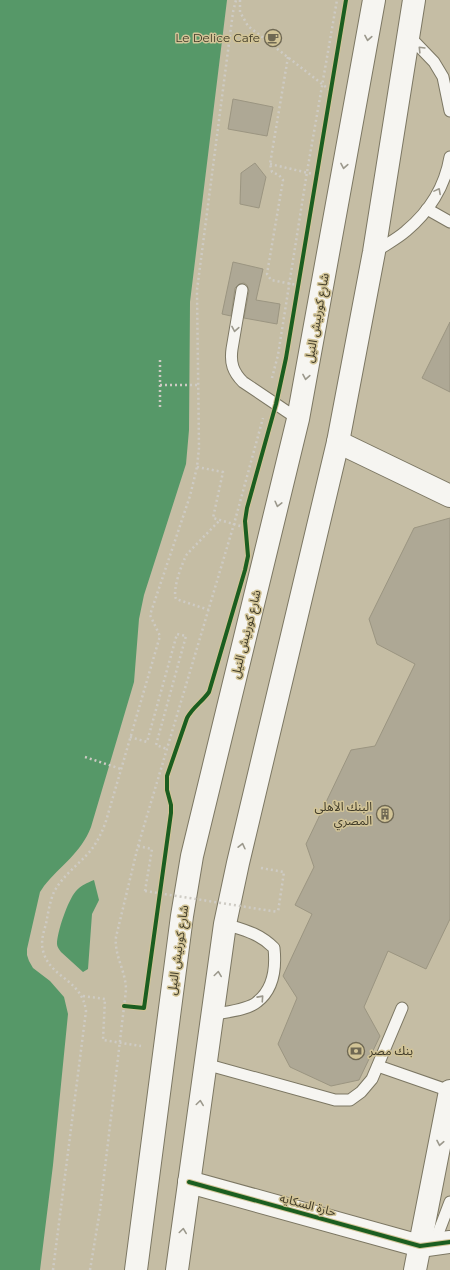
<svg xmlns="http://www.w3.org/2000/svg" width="450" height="1270" viewBox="0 0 450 1270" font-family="Montserrat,'Noto Sans Arabic',sans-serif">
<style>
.water{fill:#569868}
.building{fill:#aea895;stroke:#9b9581}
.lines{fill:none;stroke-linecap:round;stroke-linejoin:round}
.service-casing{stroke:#7c7763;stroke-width:13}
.minor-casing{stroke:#7c7763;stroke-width:24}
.trunk-casing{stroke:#7c7763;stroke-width:24}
.path{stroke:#cecbc4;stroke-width:2.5;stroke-dasharray:2 3;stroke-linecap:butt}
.service{stroke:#f6f5f1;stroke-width:11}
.minor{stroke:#f6f5f1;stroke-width:22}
.trunk{stroke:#f6f5f1;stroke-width:22}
.path-bridge{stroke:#cecbc4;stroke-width:2.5;stroke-dasharray:2 3;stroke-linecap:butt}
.cycleway-casing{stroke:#d2c497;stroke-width:6}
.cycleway{stroke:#1b5e20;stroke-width:4}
.oneway{stroke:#9b988c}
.labels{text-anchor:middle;stroke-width:3;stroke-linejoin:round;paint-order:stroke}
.poi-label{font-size:12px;fill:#403b28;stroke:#d2c497;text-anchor:end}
.street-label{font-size:12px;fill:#403b28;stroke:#d2c497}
</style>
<rect width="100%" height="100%" fill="#c5bda4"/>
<g class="water">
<path d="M0,0H227L190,302L189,430L186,464L144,595L139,619L134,682L91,827C81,853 61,865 44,886L40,892L27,949V955L29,961L33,968L50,981L64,997L68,1014L53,1165L40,1270H0Z"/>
<path d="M94,880L99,900L92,914L88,969L83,972L61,952C59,949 57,947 57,944C57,932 68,900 76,891C81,885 87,883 94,880Z"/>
</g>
<g class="building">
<polygon points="233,99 273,107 267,136 228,129"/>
<polygon points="255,163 266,177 259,208 240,204 241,173"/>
<polygon points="233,262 263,269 256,300 280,304 277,324 244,318 249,291 247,285 244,283 239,284 235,288 231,316 222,314"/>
<polygon points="450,322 450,392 422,378"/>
<polygon points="450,518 450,919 426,969 388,951 364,1007 380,1036 359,1080 331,1086 290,1067 278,1044 297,998 283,976 312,914 295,905 314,867 306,844 351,750 375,746 415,664 377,644 369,619 414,528"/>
</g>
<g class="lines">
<g class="service-casing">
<g id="service">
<polyline points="409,36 434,62 443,77 450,111"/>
<polyline points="427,209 450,222"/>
<path d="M375,252C385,245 397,239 406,231C429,212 445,186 450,157"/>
<path d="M242,290L232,349C230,363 233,372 243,382L298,419"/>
<path d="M212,1015C224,1012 248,1010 257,1002C274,989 276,967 274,948C259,933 244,930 225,924"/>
<polyline points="205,1064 335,1100 350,1100 361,1092 372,1079 402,1008"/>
<polyline points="378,1066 450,1091"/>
<polyline points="434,1244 450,1202"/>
</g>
</g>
<g class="minor-casing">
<g id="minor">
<polyline points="338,442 450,496"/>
<polyline points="189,1182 420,1246 450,1242"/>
<polyline points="415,1270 450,1091"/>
</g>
</g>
<g class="trunk-casing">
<g id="trunk">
<polyline points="136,1270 182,916 192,856 298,419 374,0"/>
<polyline points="177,1270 225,924 238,863 338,442 374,252 414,0"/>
</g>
</g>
<g class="path">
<polyline points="240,0 240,12 248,26 331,91"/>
<polyline points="288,57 270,164 272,172 279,175 283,180 267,274 271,280 297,285"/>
<polyline points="270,164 317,175"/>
<polyline points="160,360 160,408"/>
<polyline points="272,378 278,355 307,172 337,0"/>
<polyline points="160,385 198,385"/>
<polyline points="197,467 223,472 213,518 247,528"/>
<path d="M209,610L176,599C172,590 182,563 187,554L220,520"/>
<polyline points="130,737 147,742 177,634 186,636 156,745 167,749"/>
<polyline points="85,757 121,769"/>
<polyline points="138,846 152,849 145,891"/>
<polyline points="261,868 284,872 278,912"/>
<polyline points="83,996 105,999 103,1040 141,1046"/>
<path d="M53,1270L86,1011C82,980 52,978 44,954C40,943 43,934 46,924C48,913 50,901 54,892C64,873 83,862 94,846C99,838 103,830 106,821L160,636L150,615L190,496L197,467L199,448L197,290L233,12L236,0"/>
<path d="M90,1270L100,1210L126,990C126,971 114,956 116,937L138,846L234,524L263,418"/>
</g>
<use href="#service" class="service"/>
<use href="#minor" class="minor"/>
<use href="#trunk" class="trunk"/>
<polyline class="path-bridge" points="145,891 278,912"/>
<g class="cycleway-casing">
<g id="cycleway">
<path d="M124,1006L144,1008L171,813V805L167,790V776L187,718C193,707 202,702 209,692L245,570L248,556L245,521L247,508L276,404L286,358L346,0"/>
<polyline points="189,1182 420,1246 450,1242"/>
</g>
</g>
<use href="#cycleway" class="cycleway"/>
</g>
<defs><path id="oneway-chevron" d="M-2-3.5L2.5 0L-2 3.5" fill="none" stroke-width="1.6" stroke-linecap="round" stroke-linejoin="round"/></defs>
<g class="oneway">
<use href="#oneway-chevron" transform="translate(368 38) rotate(100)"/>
<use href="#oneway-chevron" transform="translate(421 49) rotate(-134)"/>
<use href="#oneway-chevron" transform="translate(344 166) rotate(100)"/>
<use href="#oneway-chevron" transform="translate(438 191) rotate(-62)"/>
<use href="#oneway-chevron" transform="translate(235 329) rotate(100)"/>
<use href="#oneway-chevron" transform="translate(306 377) rotate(100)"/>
<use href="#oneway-chevron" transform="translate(278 504) rotate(104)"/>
<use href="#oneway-chevron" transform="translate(242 846) rotate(-77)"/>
<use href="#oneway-chevron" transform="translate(218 974) rotate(-82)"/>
<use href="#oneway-chevron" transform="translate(261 998) rotate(-48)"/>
<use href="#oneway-chevron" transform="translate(200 1103) rotate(-82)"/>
<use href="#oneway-chevron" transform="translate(440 1143) rotate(101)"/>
<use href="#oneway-chevron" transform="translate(183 1231) rotate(-82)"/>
</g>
<defs>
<g id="cafe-ring" transform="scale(0.9)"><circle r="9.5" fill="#d2c497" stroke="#6f6853" stroke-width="1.5"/><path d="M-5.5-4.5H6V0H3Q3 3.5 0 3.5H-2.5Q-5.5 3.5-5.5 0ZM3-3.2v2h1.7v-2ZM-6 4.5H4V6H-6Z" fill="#6f6853"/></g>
<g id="building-ring" transform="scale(0.9)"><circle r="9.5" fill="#d2c497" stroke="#6f6853" stroke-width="1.5"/><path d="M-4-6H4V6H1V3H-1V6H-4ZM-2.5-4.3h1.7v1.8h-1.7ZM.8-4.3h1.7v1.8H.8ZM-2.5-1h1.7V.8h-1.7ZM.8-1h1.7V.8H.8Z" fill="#6f6853"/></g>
<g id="bank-ring" transform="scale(0.9)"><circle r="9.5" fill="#d2c497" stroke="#6f6853" stroke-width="1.5"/><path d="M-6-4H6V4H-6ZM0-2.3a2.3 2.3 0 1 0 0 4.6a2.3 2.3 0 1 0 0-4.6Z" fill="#6f6853"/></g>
</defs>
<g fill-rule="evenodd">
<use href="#cafe-ring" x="273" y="38"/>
<use href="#building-ring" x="385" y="814"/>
<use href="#bank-ring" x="356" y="1051"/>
</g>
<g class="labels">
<g class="poi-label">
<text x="260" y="42">Le Delice Cafe</text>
<text x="372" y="811">البنك الأهلى<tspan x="372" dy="14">المصري</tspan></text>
<text x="369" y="1055" text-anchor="start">بنك مصر</text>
</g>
<g class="street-label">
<text transform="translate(317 318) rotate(-80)" y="4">شارع كورنيش النيل</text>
<text transform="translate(246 634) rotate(-76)" y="4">شارع كورنيش النيل</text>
<text transform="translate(178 950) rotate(-82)" y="4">شارع كورنيش النيل</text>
<text transform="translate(308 1205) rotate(15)" y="4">حارة السكايه</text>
</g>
</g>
</svg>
